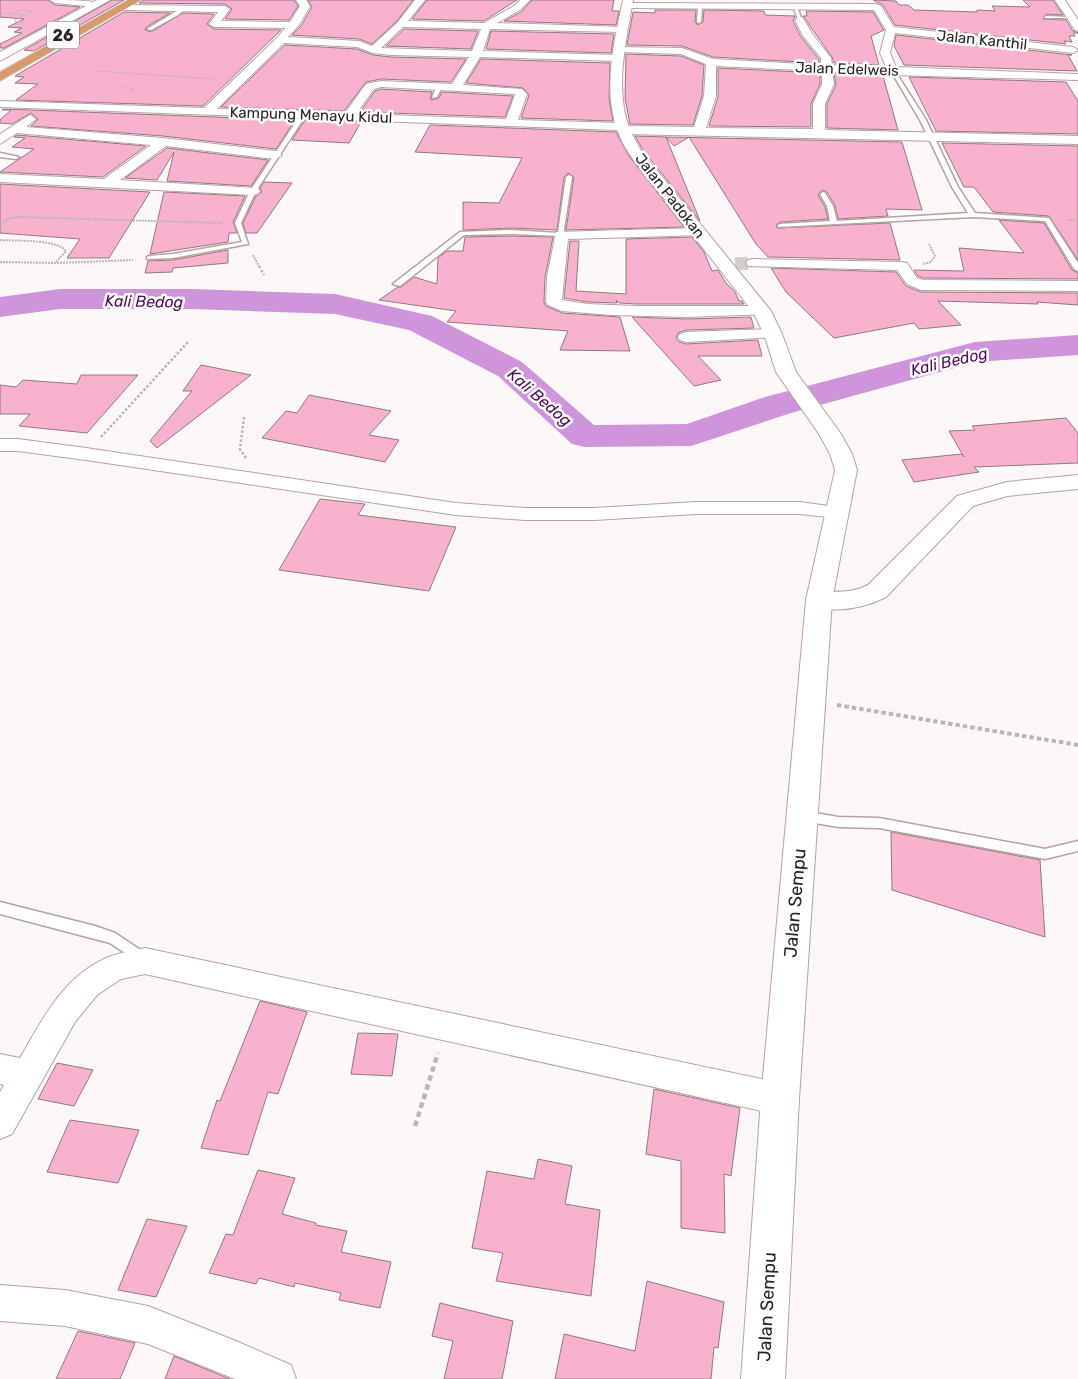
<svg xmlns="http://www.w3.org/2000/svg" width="1078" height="1379" viewBox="0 0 1078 1379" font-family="Rubik,sans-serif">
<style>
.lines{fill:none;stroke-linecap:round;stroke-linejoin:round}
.river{fill:#ce95db;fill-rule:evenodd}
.building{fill:#f9b1d0;stroke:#907a83}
.minor-tunnel{stroke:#d3cdcc;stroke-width:13;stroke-dasharray:13 7;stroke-linecap:butt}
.service-casing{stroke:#b9a19f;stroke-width:3}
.minor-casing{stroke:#b9a19f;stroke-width:2}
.tertiary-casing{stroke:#b9a19f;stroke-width:2}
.secondary-casing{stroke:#b9a19f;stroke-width:2}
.trunk-casing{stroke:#d5d3d3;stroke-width:2}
.path-far4{stroke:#bcb5b4;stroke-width:1;stroke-dasharray:2 1;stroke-linecap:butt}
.path-far3{stroke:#bcb5b4;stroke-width:2;stroke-dasharray:2 1;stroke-linecap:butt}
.path-far2{stroke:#bcb5b4;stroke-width:2.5;stroke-dasharray:2.5 2;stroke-linecap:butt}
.path-far1{stroke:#bcb5b4;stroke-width:4;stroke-dasharray:4.5 3;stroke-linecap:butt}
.path{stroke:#bcb5b4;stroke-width:4.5;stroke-dasharray:5.5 4;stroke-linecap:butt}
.service{fill:#fff;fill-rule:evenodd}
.minor{fill:#fff;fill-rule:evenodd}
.tertiary{fill:#fff;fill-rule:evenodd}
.secondary{fill:#fff;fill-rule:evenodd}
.trunk{fill:#d79a6c;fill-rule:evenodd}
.labels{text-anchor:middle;stroke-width:5;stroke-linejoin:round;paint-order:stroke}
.far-street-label{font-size:15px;fill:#2d2322;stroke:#fff}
.shield{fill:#fff;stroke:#6c6564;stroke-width:1}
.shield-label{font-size:16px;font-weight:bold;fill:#2d2322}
.far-water-label{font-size:16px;font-style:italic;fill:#530b62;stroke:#fff}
.street-label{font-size:18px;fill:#2d2322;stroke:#fff}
</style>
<rect width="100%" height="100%" fill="#fdf7f7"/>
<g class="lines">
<polygon class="river" points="60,289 193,289 335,294 432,316 522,362 594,425 687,424 765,397 975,342 1078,335 1078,355 976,362 791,413 691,446 585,447 572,444 498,376 409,330 335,314 193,309 60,309 0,317 0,297"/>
</g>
<g class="building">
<polygon points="0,0 48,0 55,5 80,7 4,48 0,48 0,44 22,33 14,32 22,28 8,27 24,19 0,17"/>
<polygon points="112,0 124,0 34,51 24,50"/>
<polygon points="143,0 294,0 298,6 289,20 225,19 232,9 225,4 139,3"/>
<polygon points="308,0 413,0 397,21 372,44 359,39 292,35 301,26 312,7"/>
<polygon points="427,0 517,0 484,21 412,19"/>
<polygon points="532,0 614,0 612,11 619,11 616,25 504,21 521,12"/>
<polygon points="873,0 896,1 899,5 908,5 914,10 977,12 977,10 995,11 992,6 1030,7 1023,0 1053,0 1063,15 1046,14 1043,19 1066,20 1073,31 1078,33 1073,33 1075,36 1069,36 1072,42 1064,41 1066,44 895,25 883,5"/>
<polygon points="655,10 696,10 695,22 698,25 703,22 704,10 764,11 765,15 795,16 793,21 801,37 819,59 819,63 713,57 682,46 627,45 633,12 655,13"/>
<polygon points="806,11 873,12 884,30 871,36 879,65 834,63 832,57 803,16 807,16"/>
<polygon points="124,12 170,13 146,27 145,30 151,32 183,13 214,14 207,24 214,29 281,30 203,106 16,100 38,84 15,83 24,77 15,76"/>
<polygon points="404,29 478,31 471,49 386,46"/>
<polygon points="491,31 614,34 611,53 486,49"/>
<polygon points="896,35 1072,55 1068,55 1077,71 904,65 894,46"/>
<polygon points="285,45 357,49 373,55 391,57 466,59 451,82 381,79 366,82 344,111 221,107"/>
<polygon points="626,54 681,56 704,65 702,96 693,125 630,124 625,98"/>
<polygon points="481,59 610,63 609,99 613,121 521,118 529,95 523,88 466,83"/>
<polygon points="718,68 820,73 820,84 811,104 811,127 709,126 718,97"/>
<polygon points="834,74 883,76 898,130 827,128 827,104 836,85"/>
<polygon points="909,77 1066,82 1078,101 1078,134 936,131"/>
<polygon points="381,89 432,92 430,99 432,100 439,98 442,92 513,96 505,117 360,112 375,91"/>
<polygon points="2,110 3,109 295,120 276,149 163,136 31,126 38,119 31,113 12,124 0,123 0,120 11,110"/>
<polygon points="305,120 361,122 349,143 292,140"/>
<polygon points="430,125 616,132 629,156 684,227 566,230 574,177 568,173 564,177 557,230 512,228 463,230 463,202 499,203 522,158 415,152"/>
<polygon points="17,135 146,146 103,177 0,172 34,149 12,147 25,138 14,137"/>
<polygon points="635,136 666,137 700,221 643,150"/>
<polygon points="666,137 902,142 922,210 886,209 888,216 838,219 835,205 827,192 822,190 818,195 825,207 828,219 780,222 776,225 777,228 890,223 900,260 768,257 756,244 689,137 674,146"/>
<polygon points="942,143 1078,146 1078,260 1049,216 993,212 974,187 964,187"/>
<polygon points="167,148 268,160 251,186 167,181 174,152 157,180 125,178"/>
<polygon points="264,182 292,183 257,233 246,233 243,223 256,196 262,192 260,188"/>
<polygon points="0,184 150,192 109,258 67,258 80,239 0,233"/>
<polygon points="164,192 245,196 233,222 237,233 229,233 228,242 150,254"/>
<polygon points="999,220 1044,223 1072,270 1078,273 1078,279 923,278 918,276 914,270 964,271 959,248 1024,253"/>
<polygon points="512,236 553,237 545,277 544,302 546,306 562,313 620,317 630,351 560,350 568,331 447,322 456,311 379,300 398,287 401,287 414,277 437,284 438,258 447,251 463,251 465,237"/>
<polygon points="692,237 704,252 712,271 718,270 726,283 735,292 739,301 742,301 744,304 637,304 619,303 616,300 617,303 587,302 564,298 570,241 579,241 576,291 626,294 626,239"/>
<polygon points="228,250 228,263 173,268 172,272 145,273 148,261 173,260"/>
<polygon points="771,268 896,272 906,286 921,292 1078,293 1078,305 1037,302 1038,304 938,301 961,325 919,329 914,323 834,338 786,292"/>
<polygon points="632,317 687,319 751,317 754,328 686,330 678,333 676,338 679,342 686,344 758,340 762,356 698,356 721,380 694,386"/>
<polygon points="201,365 251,375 157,448 150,441 192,391 183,391"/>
<polygon points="81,375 138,375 87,433 19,426 30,414 0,414 0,385 16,387 23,380 77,384"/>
<polygon points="309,395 391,411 369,435 399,440 385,462 262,438 286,411 297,413"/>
<polygon points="1066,418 1078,433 1078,463 974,467 979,472 914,482 902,460 962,454 964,457 949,431 975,430 972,426"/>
<polygon points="320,499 365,504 358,515 456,527 429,591 279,570"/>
<polygon points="891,832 1040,860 1045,937 892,890"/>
<polygon points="260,1001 307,1012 278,1094 268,1092 248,1155 201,1148 217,1100 220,1101"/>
<polygon points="358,1033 398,1034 392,1076 351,1074"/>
<polygon points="57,1063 93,1070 74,1106 38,1099"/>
<polygon points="654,1089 740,1108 731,1176 724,1174 725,1233 681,1228 681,1161 646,1154"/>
<polygon points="70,1120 139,1130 118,1183 47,1172"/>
<polygon points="538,1159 572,1166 565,1204 600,1210 591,1296 496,1281 503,1253 472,1248 487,1171 534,1179"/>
<polygon points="258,1170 295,1178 282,1214 316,1223 316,1225 347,1231 341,1252 391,1262 380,1308 339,1300 341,1293 295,1283 294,1287 259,1278 256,1284 209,1273 226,1234 233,1235"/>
<polygon points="147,1219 187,1226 156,1297 118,1290"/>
<polygon points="647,1281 724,1302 718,1348 714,1347 711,1379 555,1379 564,1334 635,1351"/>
<polygon points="440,1303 513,1321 502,1379 444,1379 453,1341 432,1336"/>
<polygon points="78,1331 135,1343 120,1379 56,1379"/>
<polygon points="174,1356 230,1379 165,1379"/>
</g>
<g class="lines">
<polyline class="minor-tunnel" points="735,264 753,263"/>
<g class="service-casing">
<g id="service">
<polygon points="700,5 702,6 701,22 699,23 697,22 698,6"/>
<polygon points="793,5 797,6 802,21 798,20"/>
<polygon points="183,7 187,8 178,15 151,30 147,29"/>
<polygon points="1046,16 1070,17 1072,18 1044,18"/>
<polygon points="891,71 895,71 926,120 958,187 975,213 1049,218 1078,263 1078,271 1074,269 1045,221 973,217 778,227 778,225 780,224 830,221 827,206 820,194 823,192 825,193 833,206 837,221 968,213 952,187 920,120"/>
<polygon points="439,85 442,87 437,97 432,98 436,87"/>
<polygon points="301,114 306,115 256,191 241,223 248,244 173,258 147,259 147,257 149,256 173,254 242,242 235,223 250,191"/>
<polygon points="0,153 19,157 16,159 0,157"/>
<polygon points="569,175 572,177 563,236 512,234 464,235 400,286 393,284 460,232 512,230 558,233 566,177"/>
<polygon points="804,811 838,817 879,818 1045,849 1078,841 1078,851 1045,859 879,828 838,827 804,821 800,819 798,816 800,813"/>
<polygon points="0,902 95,926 115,933 148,955 150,959 148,963 143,965 110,943 0,914"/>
</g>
</g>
<g class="minor-casing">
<g id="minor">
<path d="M50,0C63,0 93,0 102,4L97,7L55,3Z"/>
<path d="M296,0H306L310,6L299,25L288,37L359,41L372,46L398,22L415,0H425L408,21L484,23L514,6L520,0H530L520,10L497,23L625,27L626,29L621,32L490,29L483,51L617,55L622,58L617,61L480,57L463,85L522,89L527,94L518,120L622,123L628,126L694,127L704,96L706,64L681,54L618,52L613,49L614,47L682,48L713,59L821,65V58L803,36L795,20L800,17L803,18L813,35L831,58L832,65L886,67L880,53L886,30L874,10L628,8L623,5L625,3L876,4L881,6L894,27L1073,47L1078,50L1073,53L895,33L890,53L896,67L1078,74V80L893,75L832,72L834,84L825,104V130L1078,136V144L623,134L617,130L0,107V101L204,108L277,38L285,28L214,27L209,24L218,12L125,10L120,7L122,5L225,6L230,9L221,21L290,22L300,6ZM403,27L481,29L472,51L381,48ZM284,43L357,47L373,53L391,55L469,57L452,84L381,81L366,84L345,113L217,109ZM716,66L822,71V84L813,104V129L706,128L716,96ZM381,87L515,94V95L506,119L356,114L374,89Z"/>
<polygon points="1055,0 1065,0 1078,20 1078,31 1075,30"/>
<polygon points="30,115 36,119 26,127 163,138 276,151 282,155 276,159 166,146 120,180 258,188 260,191 258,194 253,195 0,182 0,174 104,179 151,145 17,133 0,144 0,134"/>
<polygon points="699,228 704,229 706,232 704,235 568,239 562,300 587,304 637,306 762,306 768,308 770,311 768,314 687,317 612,315 562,311 548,305 546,302 547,277 556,232"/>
<polygon points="753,259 902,262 907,263 917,278 923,280 1078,281 1078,291 921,290 907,284 897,270 748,266 746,263 748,260"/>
<polygon points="773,329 779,331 781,334 779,337 686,342 680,340 678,337 680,334 686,332"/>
<polygon points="0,439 18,439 86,448 456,503 525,508 594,508 696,502 800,502 843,508 846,512 843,516 836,518 800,514 696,514 594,520 525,520 456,515 86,460 18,451 0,451"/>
<path d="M145,948L780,1083L791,1088L796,1099L791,1110L780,1115L145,974L121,979L97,995L75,1022L12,1134L0,1139V1092L4,1085L0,1084V1054L20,1058C42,1020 62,979 104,959C116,953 131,951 145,948Z"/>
<polygon points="0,1285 65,1290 148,1306 236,1341 291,1365 296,1379 235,1379 148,1344 65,1326 0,1321"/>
</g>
</g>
<g class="tertiary-casing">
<g id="tertiary">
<polygon points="97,0 110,0 0,61 0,52"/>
<path d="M1078,475V489L1007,496L973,506L886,597C862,609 836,613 810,606L806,600L810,594C831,589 847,596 868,585L957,496L1007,482Z"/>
</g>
</g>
<g class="secondary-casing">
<path id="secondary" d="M623,0H633C626,42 614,89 630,130C633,137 638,144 641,151L771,311L782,334L796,372L841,434L852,454L857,470L832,600L799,1099L785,1379H741L761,1099L806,600L835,470L830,454L819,434L776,372L764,334L753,312L630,155C598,108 612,52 623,0Z"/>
</g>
<g class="trunk-casing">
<polygon id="trunk" points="128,0 141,0 0,81 0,72"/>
</g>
<g class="path-far4">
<polyline points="0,13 24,15 14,21 25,22"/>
<polyline points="12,13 21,10 32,11 24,15"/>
<polyline points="97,71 214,79"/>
<polyline points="124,87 133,88 131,92"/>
</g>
<g class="path-far3">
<polyline points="1067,220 1078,220"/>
<polyline points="0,225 8,219 17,217 222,223"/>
<path d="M0,240C15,241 57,239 66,251L56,262"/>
<polyline points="253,255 260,268"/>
<polyline points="0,262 56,263 133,260"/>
<polyline points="923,264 931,262 935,256 929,244"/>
</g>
<g class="path-far2">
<polyline points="259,266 264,275"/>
<polyline points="244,417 240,449 246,458"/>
<polyline points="101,437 188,342"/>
</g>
<polyline class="path-far1" points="837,705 1078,745"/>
<polyline class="path" points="415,1126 438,1053"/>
<use href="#service" class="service"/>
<use href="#minor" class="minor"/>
<use href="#tertiary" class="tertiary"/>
<use href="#secondary" class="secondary"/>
<use href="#trunk" class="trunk"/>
</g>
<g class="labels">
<g class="far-street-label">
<text transform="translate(982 40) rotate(6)" y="5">Jalan Kanthil</text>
<text transform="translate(847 69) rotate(2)" y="5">Jalan Edelweis</text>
<text transform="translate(311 115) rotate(2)" y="5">Kampung Menayu Kidul</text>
<text transform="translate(670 196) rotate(52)" y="5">Jalan Padokan</text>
</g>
<rect class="shield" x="47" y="21.5" width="32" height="27" rx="4"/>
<g class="shield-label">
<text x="63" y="41">26</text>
</g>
<g class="far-water-label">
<text transform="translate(144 301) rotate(1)" y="6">Kali Bedog</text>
<text transform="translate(949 361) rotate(-13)" y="6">Kali Bedog</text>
<text transform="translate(540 397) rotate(41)" y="6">Kali Bedog</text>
</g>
<g class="street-label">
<text transform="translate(795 903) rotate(-85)" y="6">Jalan Sempu</text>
<text transform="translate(767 1307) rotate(-87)" y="6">Jalan Sempu</text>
</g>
</g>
</svg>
